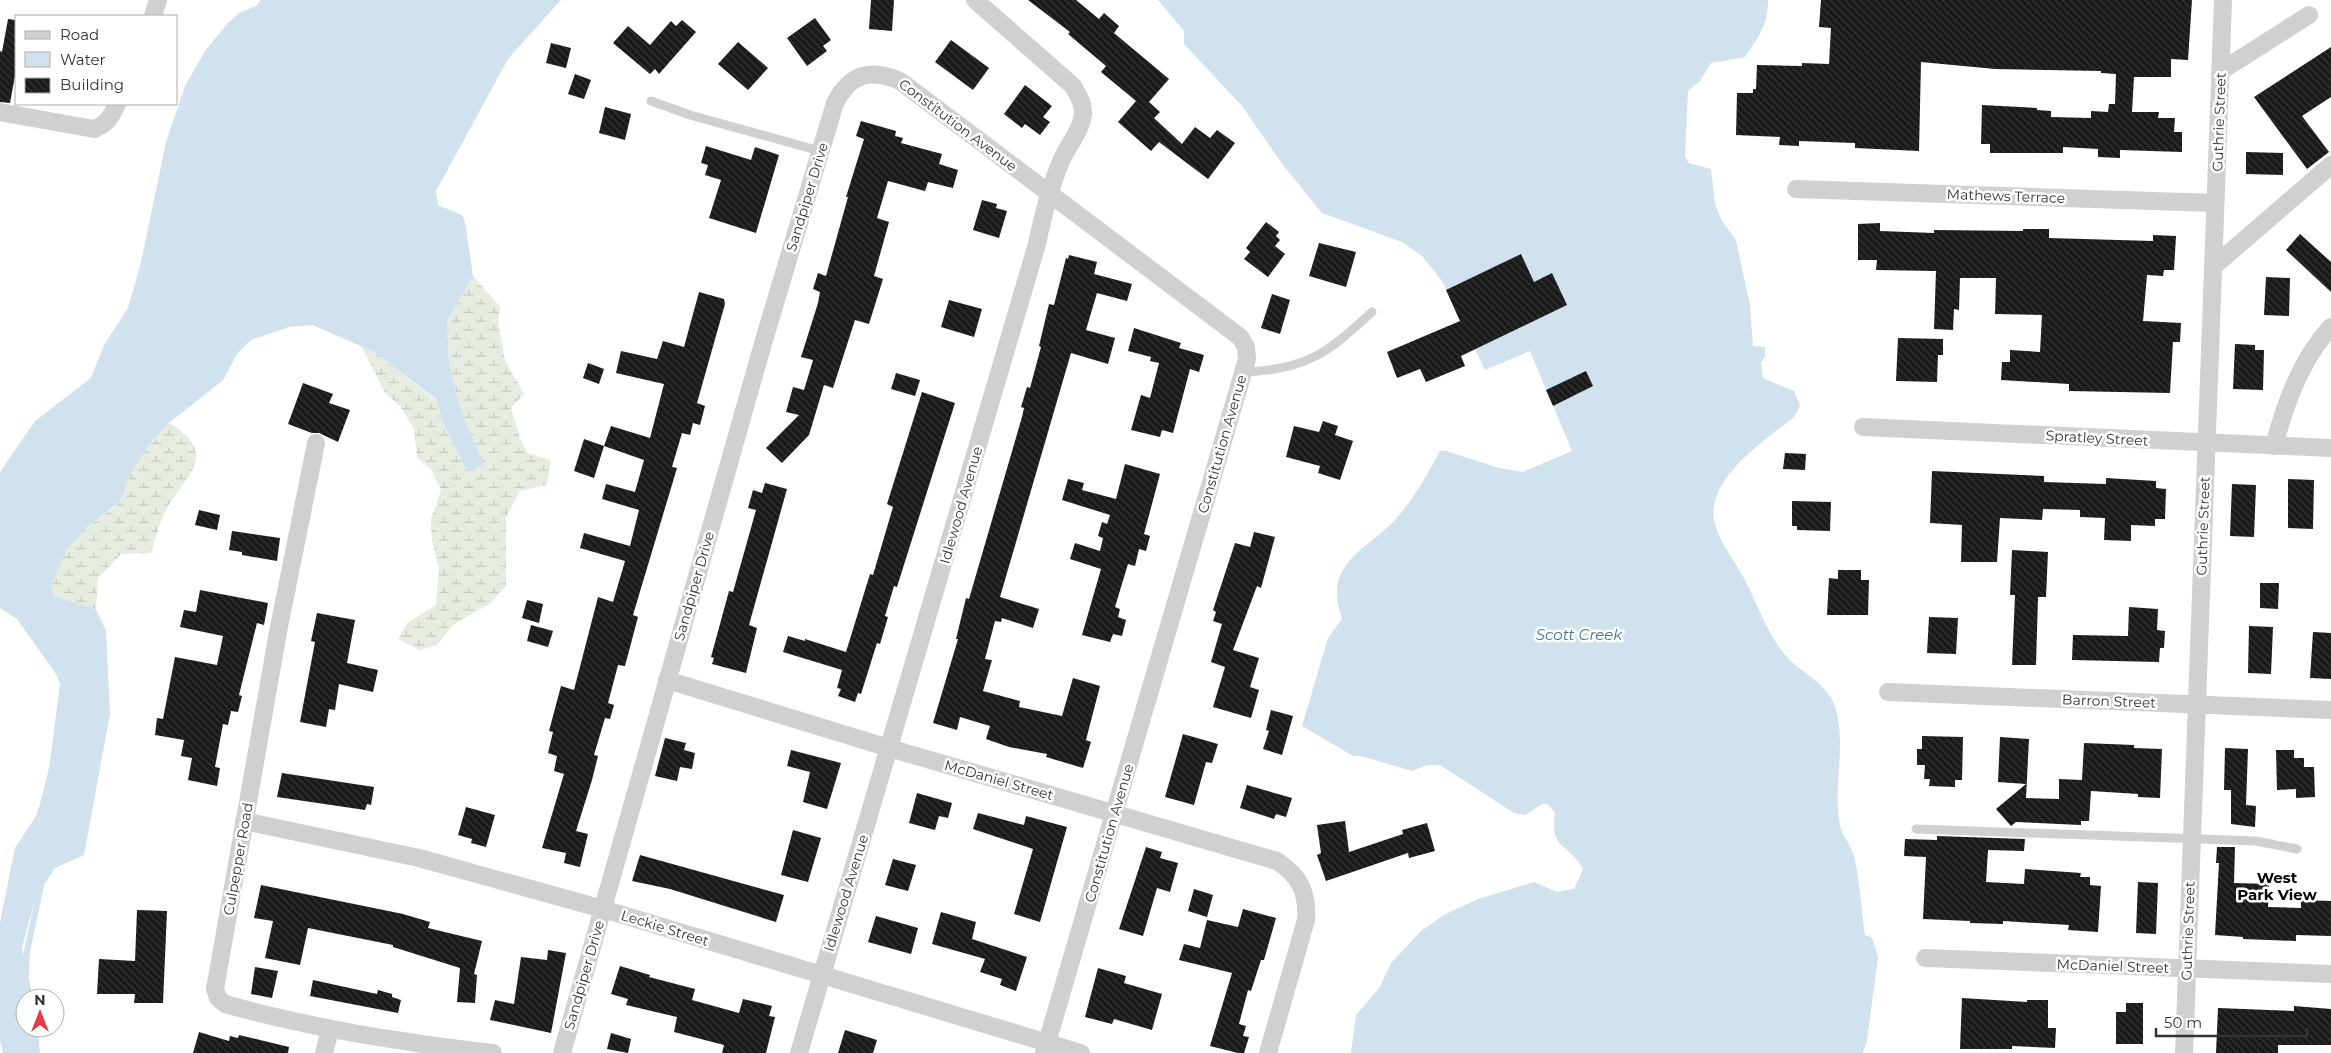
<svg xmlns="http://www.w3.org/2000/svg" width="2331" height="1053" viewBox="0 0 2331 1053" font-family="Montserrat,sans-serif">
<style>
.wetland{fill:url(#wetland-marsh)}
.water{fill:#cfe2ee}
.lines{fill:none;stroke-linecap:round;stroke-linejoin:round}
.stream{stroke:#cfe2ee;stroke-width:6}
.building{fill:url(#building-back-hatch)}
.service{stroke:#d0d0d0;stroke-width:9}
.minor{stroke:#d0d0d0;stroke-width:18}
.labels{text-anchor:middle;stroke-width:5;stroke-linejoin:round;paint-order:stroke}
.street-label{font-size:14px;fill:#333;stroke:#fff}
.water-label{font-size:15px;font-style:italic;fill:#3f7597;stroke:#fff}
.neighbourhood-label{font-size:15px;font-weight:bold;fill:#000;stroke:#fff}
</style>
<defs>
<pattern id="wetland-marsh" width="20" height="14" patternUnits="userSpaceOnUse" patternTransform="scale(1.25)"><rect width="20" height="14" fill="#e6ecdf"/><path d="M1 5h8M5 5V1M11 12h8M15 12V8" fill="none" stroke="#c6cbc0"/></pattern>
<pattern id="building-back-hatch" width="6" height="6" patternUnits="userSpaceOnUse" patternTransform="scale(1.25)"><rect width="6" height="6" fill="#1a1a1a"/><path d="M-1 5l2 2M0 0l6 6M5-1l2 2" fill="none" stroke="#333"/></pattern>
</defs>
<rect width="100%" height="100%" fill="#fff"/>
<g class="wetland">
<polygon points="473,276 500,307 498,323 505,360 524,394 511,408 520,438 527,453 551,460 547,485 520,491 506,517 506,586 489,604 453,625 437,645 420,650 398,639 407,623 436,605 439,569 432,541 431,519 441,490 431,469 417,458 414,429 400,406 385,393 362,347 374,352 436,400 442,421 466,471 484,465 459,404 449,361 447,322"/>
<path d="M169,423C218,453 190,472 168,506C160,520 156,538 151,553L121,554L98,578L96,609L54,596L52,584L67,550L87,527L117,505L123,496L130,474L152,441Z"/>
</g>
<g class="water">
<polygon points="261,0 561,0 508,59 436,191 438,205 462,215 465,222 473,276 447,322 449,361 459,404 484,465 467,472 442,421 436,399 374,352 313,325 289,327 251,340 237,354 223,380 169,423 152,441 130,474 123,496 117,504 87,527 67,550 52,584 54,596 96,609 106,631 110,714 84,855 55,868 36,897 22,947 33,998 25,998 25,1028 38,1028 40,1053 3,1053 0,1041 0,922 15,848 36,816 40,804 49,768 60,684 56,674 17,619 0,608 0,472 35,421 91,378 104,345 128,308 141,262 166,142 185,86 205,51 228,23 239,13 256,6"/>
<path d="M1158,0H1768C1768,24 1759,37 1745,57L1711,63L1700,81L1688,91L1685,157L1689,163L1711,169L1715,204L1722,221L1736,240L1750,306L1753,346L1765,347V356L1761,363L1763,378L1794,391L1800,406L1794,417C1766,440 1707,477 1714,520C1718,541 1735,561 1745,580C1759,607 1768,637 1789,659C1803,674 1827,684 1834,704C1848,744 1832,785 1840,825C1842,836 1851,845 1854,856C1860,881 1861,909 1865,935L1872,938L1878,957L1867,1040L1863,1053H1351L1356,1015L1380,987L1391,963L1421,931L1444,915L1478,899L1534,882L1557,892L1574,889L1583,869C1567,841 1550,851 1555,813L1548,804H1542L1525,815L1514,813L1440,765H1427L1412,771L1361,756H1353L1302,726L1328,638L1342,619C1340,612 1337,604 1337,597C1334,561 1369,546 1390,525C1411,504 1426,477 1440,451H1446L1499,468L1523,472L1572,451L1530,351L1485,370L1442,281L1422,256L1402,242L1322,213L1283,165L1242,106L1184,44V31Z"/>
</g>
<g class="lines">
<polyline class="stream" points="26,974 27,951 41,886"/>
</g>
<g class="building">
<polygon points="871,0 894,0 892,31 869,29"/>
<polygon points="1028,0 1076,0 1099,19 1104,13 1119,26 1114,33 1169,79 1149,102 1160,112 1154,118 1182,144 1195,127 1210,138 1217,130 1235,143 1208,179 1159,142 1151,151 1118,122 1136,101 1101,72 1106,66 1068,34 1070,32"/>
<polygon points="1821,0 2192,0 2188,60 2171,59 2171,77 2134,77 2132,112 2159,112 2158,118 2175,118 2174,132 2182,132 2182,152 2120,150 2120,158 2098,157 2098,149 2063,147 2063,153 1990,153 1990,144 1981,144 1982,105 2037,108 2037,110 2051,111 2051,117 2091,118 2091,111 2108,112 2109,104 2115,104 2116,74 2101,73 2101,71 1995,69 1921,62 1919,151 1855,148 1855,143 1799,141 1799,146 1779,145 1780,137 1736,135 1737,93 1753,93 1753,89 1756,89 1757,65 1802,66 1802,63 1829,64 1831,28 1819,27"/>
<polygon points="815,18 831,40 823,46 827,51 807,66 787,38"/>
<polygon points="8,19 16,20 16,70 10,103 0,102 0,51 2,52"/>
<polygon points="682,20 696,32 659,74 655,69 650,74 613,43 628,26 650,45 671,21 676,26"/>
<polygon points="951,40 989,68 973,90 935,62"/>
<polygon points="738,42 768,68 748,90 718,64"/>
<polygon points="551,43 571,48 566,68 546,63"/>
<polygon points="2331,47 2331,97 2302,116 2329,152 2307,169 2254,97"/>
<polygon points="575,74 591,80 584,99 568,94"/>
<polygon points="1025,85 1052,106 1043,117 1050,122 1040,135 1025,124 1022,128 1004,114"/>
<polygon points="605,107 631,114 625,140 599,133"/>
<polygon points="861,121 896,131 895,136 903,138 901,143 942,154 939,164 958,170 953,188 928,182 925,191 888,181 877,218 889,222 874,276 883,279 869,324 855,320 833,388 824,385 809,435 782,463 766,448 799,415 786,412 793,387 804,390 813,360 801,357 818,303 820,292 813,289 818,273 826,276 848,197 846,197 864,139 856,136"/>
<polygon points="706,146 751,160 755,147 779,155 756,233 709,218 721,180 705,175 708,165 701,163"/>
<polygon points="2246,152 2283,153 2283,175 2246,174"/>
<polygon points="982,200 997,204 996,208 1007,211 999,238 973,230"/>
<polygon points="1266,222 1279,232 1276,236 1280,240 1275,246 1285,254 1268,277 1244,259 1250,252 1246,248"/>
<polygon points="1880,223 1880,231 1934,233 1934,230 2023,231 2023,229 2049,229 2049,238 2153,241 2153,235 2176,236 2174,270 2164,270 2163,276 2147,275 2143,321 2181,323 2180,342 2173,342 2170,393 2069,391 2069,384 2001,380 2002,362 2010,362 2010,350 2040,352 2042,315 1995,314 1996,278 1960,278 1959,310 1954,309 1953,330 1934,329 1936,271 1876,270 1877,260 1858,260 1858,224"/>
<polygon points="2300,234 2331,262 2331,292 2286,250"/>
<polygon points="1319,243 1356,252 1346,287 1309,276"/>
<polygon points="1521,254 1534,282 1552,273 1567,305 1461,356 1465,366 1426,382 1420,369 1397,378 1387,352 1460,321 1446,290"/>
<polygon points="1069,255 1097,262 1094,274 1132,284 1127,301 1097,293 1086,330 1115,338 1108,364 1071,353 1000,597 1039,609 1033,628 1002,618 1001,622 995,621 985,659 992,660 983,691 1020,701 1019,707 1062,716 1073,678 1100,686 1086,740 1091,742 1083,768 1046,757 1047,754 1009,747 986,739 990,726 960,717 957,730 933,723 958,639 956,639 966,598 969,599 1022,417 1024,408 1021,407 1027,387 1030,388 1041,347 1039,346 1049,304 1054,305 1066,258 1068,259"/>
<polygon points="2266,277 2290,278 2289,316 2264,315"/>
<polygon points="699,292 724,299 725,304 697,403 705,406 700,425 693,423 690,435 682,433 672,467 677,468 633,615 638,617 625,666 618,665 608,703 614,705 610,719 605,718 594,755 598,756 592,780 576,831 588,834 580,867 564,863 566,853 542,848 564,774 554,771 557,756 548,753 553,732 549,731 561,686 574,690 598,597 613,602 625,561 580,548 584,533 630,546 639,510 602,499 606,484 635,492 644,460 604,446 611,426 650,438 664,384 616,373 621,351 657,359 663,341 684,347"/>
<polygon points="1272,294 1290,300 1280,334 1261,328"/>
<polygon points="949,300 982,309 974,337 941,327"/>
<polygon points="1134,328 1181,343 1179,348 1204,355 1199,372 1190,369 1173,433 1162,430 1160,437 1131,430 1141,395 1150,398 1159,363 1150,361 1151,357 1128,351"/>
<polygon points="1898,338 1943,339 1943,355 1938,355 1937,382 1896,381"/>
<polygon points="2235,344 2255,345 2255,350 2264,350 2263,390 2233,389"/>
<polygon points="588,363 604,369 599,384 583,378"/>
<polygon points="1586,371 1593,386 1553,406 1546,390"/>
<polygon points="896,373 920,380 915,396 891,389"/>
<polygon points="303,383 333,394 329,403 350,410 338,442 319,433 312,433 288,424"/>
<polygon points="922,392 955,403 897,587 894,586 885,616 888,617 880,644 877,643 861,694 858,693 855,702 838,696 841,689 837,688 842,670 783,652 788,636 805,641 805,639 846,652 870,574 873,575 893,507 887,504"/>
<polygon points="1323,421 1338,426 1335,435 1353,441 1340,480 1318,473 1320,466 1286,457 1294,426 1319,432"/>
<polygon points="584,439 604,446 594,478 574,471"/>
<polygon points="1785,453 1806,454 1805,470 1783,469"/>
<polygon points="1125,464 1160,474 1144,534 1150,536 1146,551 1139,549 1135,566 1128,564 1115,607 1120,609 1118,617 1126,620 1122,636 1113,634 1110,642 1082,635 1101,569 1070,559 1075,543 1100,551 1103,538 1098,536 1102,522 1107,524 1110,515 1062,500 1068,479 1084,483 1082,490 1116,499"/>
<polygon points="1932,471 2044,476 2044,482 2106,484 2106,478 2156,481 2156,488 2166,489 2165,519 2155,519 2155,526 2131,525 2131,541 2104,540 2105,518 2080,517 2080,510 2043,509 2042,520 2000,518 1997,562 1961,562 1962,525 1930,523"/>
<polygon points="2288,479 2314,480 2313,529 2288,528"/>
<polygon points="765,483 787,489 749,625 757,628 746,673 712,664 714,658 711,657 729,591 733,592 756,510 748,508 753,490 762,493"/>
<polygon points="2232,484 2256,485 2254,537 2230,536"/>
<polygon points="1792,501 1831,502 1830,531 1797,530 1797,526 1792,526"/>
<polygon points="199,510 220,515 217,530 195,525"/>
<polygon points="232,531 280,538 277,561 242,555 242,552 229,550"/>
<polygon points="1254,532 1275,537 1261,588 1257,586 1233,650 1259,658 1250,687 1259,690 1251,718 1213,707 1225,667 1211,662 1222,624 1213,621 1216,612 1213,610 1235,543 1250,547"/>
<polygon points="2012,550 2048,552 2046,597 2038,597 2036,665 2012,665 2015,595 2010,595"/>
<polygon points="1838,570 1861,570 1861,580 1869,580 1868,615 1827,615 1829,578 1838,579"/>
<polygon points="2260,583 2279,583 2278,609 2260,608"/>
<polygon points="200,590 268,603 264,625 257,623 239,695 242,696 238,712 231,711 228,725 223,724 215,767 220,768 217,786 188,780 192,758 181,756 184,740 155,735 157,718 163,719 175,657 217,665 223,636 180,627 184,610 196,612"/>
<polygon points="527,600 543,604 539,623 522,618"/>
<polygon points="2129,607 2158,609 2157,630 2165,631 2164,648 2160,648 2159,662 2072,660 2073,635 2128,636"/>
<polygon points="317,613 355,620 347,663 378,670 373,692 339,684 335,710 329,709 326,727 300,722 315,642 311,641"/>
<polygon points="1929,617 1958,618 1956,654 1927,653"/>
<polygon points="531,625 553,631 548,647 527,641"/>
<polygon points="2249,626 2273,627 2271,674 2248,673"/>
<polygon points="2313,632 2331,633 2331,679 2310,678"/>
<polygon points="1271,710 1293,716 1282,755 1263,749 1269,731 1266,730"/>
<polygon points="1183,734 1218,744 1212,763 1206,762 1194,805 1165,797"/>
<polygon points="1922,736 1963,737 1962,780 1955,780 1955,787 1929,786 1930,779 1924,779 1925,765 1917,765 1917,749 1922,749"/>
<polygon points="2000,737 2029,739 2026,798 2059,799 2059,779 2082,780 2084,743 2134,745 2134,748 2162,749 2160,798 2138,797 2138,794 2091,791 2089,821 2081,821 2081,825 2016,822 2011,826 1996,809 2026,784 1998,782"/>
<polygon points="665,738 686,743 684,750 695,753 692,769 680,767 677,781 655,776"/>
<polygon points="2225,748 2248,749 2246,805 2256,806 2255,827 2231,824 2231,790 2224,790"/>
<polygon points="791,750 841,763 827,809 803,802 810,772 787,766"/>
<polygon points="2276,750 2294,750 2294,758 2304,758 2304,767 2314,767 2315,797 2296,798 2296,789 2277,790"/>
<polygon points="282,773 374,787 371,805 367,804 365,810 277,797"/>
<polygon points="1247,785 1292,798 1286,817 1276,814 1274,819 1240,808"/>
<polygon points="917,793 952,803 948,818 939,816 935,830 909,823"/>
<polygon points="466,807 495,815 486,847 471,843 472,839 458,835"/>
<polygon points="978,813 1024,825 1026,816 1067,827 1040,922 1014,914 1033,849 973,829"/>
<polygon points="1345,821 1349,852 1403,834 1402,830 1427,823 1435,851 1409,858 1408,853 1326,881 1317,855 1321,853 1317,825"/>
<polygon points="793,830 821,838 808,882 781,875"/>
<polygon points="1937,836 2025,839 2024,851 1988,850 1986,882 2024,884 2025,869 2081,873 2080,877 2090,877 2090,885 2101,886 2098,932 2068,930 2069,925 2003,921 2003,924 1970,923 1970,921 1923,919 1926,857 1904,856 1905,839 1937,840"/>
<polygon points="1146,847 1162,852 1160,858 1178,863 1170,892 1157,888 1143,936 1119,929"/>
<polygon points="2217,847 2235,847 2234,883 2269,884 2268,907 2301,908 2301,900 2331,901 2331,936 2296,935 2296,941 2243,939 2243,937 2215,935 2219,863 2216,863"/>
<polygon points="640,855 784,895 776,922 670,889 632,881"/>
<polygon points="893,859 916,865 908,891 885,885"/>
<polygon points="2138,882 2158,883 2156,934 2136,933"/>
<polygon points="261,885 403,914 430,922 428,928 482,941 474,974 477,975 475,1003 457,1002 460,968 393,947 393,945 308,928 300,965 265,958 273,921 254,918"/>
<polygon points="1194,889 1213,895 1207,917 1188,911"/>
<polygon points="1243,909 1276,918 1264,960 1261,960 1251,991 1248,990 1239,1024 1246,1026 1243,1036 1249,1037 1244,1053 1238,1053 1210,1046 1232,973 1179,960 1184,944 1200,948 1207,920 1238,927"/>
<polygon points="137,910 167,911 163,1003 134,1003 135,994 97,994 99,959 135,961"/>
<polygon points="941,912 976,922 972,939 1027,957 1016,991 1000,985 1002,979 980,972 985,959 932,944"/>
<polygon points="876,916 918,928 911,954 868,942"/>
<polygon points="548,950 566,953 551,1033 490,1020 495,1000 514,1004 521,957 547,960"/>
<polygon points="620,966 650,975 649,977 695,989 692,1000 739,1013 743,999 772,1006 769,1016 775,1017 766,1053 722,1053 724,1045 674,1032 677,1017 626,1005 628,999 611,994"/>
<polygon points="255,967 278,971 272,998 251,994"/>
<polygon points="1098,968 1126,976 1124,983 1162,994 1152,1030 1114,1019 1112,1024 1085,1017"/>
<polygon points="313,980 377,994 378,990 392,994 392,997 401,1000 398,1013 310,996"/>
<polygon points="1962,998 2027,1002 2027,1000 2048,1000 2048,1028 2056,1028 2055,1048 2012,1046 2012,1049 1960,1049"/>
<polygon points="2126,1003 2143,1003 2143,1044 2116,1044 2116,1012 2126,1012"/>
<polygon points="2294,1006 2331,1009 2331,1045 2278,1045 2278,1053 2216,1053 2218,1008 2294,1011"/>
<polygon points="845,1030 877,1040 873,1053 838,1053"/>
<polygon points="199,1032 229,1041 230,1036 238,1038 239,1035 289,1047 288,1053 193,1053"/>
<polygon points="611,1033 631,1039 628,1053 607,1049"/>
</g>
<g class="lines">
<g class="service">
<polyline points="651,101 690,115 820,151"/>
<path d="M1243,372C1307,370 1327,353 1372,312"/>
<polyline points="1916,829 2256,841 2297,849"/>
</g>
<g class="minor">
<polyline points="153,16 158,0"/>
<polyline points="2221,71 2309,15"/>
<path d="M0,112L94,129C107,124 111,117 117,104"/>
<polyline points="1796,189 2215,203"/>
<polyline points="2213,267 2331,165"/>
<polyline points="1863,427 2331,448"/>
<path d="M316,443L278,632L215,989L218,998L225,1004C315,1029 400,1042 493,1053"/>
<path d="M2274,446C2285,404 2301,359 2331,327"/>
<path d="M667,680L889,748L1277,861C1300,876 1308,893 1306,920L1268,1053"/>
<polyline points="1888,692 2331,710"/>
<polyline points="244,821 419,858 603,909 1081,1053"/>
<polyline points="1925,958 2331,974"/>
<polyline points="324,1053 330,1030"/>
<path d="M562,1053L764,340L835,103C850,74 870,68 900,81L1240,337L1246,347L1247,359L1044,1053"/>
<path d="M799,1053L1037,244C1043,215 1050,186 1062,159C1069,144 1081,131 1083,114C1084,104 1078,95 1073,86L975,0"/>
<polyline points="2184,1053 2223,0"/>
</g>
</g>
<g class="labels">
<g class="street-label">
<text transform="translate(2219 122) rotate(-88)" y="5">Guthrie Street</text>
<text transform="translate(958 125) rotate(37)" y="5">Constitution Avenue</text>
<text transform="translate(2006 196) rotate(2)" y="5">Mathews Terrace</text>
<text transform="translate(807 197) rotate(-73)" y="5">Sandpiper Drive</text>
<text transform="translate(2097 438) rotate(3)" y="5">Spratley Street</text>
<text transform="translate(1222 444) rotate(-74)" y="5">Constitution Avenue</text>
<text transform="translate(961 505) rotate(-74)" y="5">Idlewood Avenue</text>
<text transform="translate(2203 526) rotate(-88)" y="5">Guthrie Street</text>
<text transform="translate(694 586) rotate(-74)" y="5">Sandpiper Drive</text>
<text transform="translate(2109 701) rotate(2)" y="5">Barron Street</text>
<text transform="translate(999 780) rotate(16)" y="5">McDaniel Street</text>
<text transform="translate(1109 833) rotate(-74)" y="5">Constitution Avenue</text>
<text transform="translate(238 859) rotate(-80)" y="5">Culpepper Road</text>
<text transform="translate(846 893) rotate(-73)" y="5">Idlewood Avenue</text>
<text transform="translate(665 928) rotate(17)" y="5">Leckie Street</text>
<text transform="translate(2188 931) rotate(-88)" y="5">Guthrie Street</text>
<text transform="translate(2113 966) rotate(2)" y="5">McDaniel Street</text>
<text transform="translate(584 975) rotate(-74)" y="5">Sandpiper Drive</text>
</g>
<g class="water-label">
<text x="1579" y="640">Scott Creek</text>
</g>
<g class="neighbourhood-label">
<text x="2277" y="883">West<tspan x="2277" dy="17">Park View</tspan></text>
</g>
</g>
<rect x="15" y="15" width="162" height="90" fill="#ffffff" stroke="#adadad"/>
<rect x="25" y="31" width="25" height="8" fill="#d0d0d0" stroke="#adadad"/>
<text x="60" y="40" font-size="15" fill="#333333">Road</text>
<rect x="25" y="52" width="25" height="15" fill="#cfe2ee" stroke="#adadad"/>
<text x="60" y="65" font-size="15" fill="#333333">Water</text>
<rect x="25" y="78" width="25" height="15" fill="url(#building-back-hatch)" stroke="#adadad"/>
<text x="60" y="90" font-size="15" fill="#333333">Building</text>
<g transform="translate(40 1013)"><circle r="24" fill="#ffffff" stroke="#adadad"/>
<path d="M0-4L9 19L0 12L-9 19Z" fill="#e63946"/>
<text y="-8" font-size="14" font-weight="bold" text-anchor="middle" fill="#333333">N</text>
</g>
<path d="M2156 1028v8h151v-8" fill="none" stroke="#333333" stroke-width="2.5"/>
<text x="2164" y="1028" font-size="15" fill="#333333" stroke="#ffffff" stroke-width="4" paint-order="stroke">50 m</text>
</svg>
